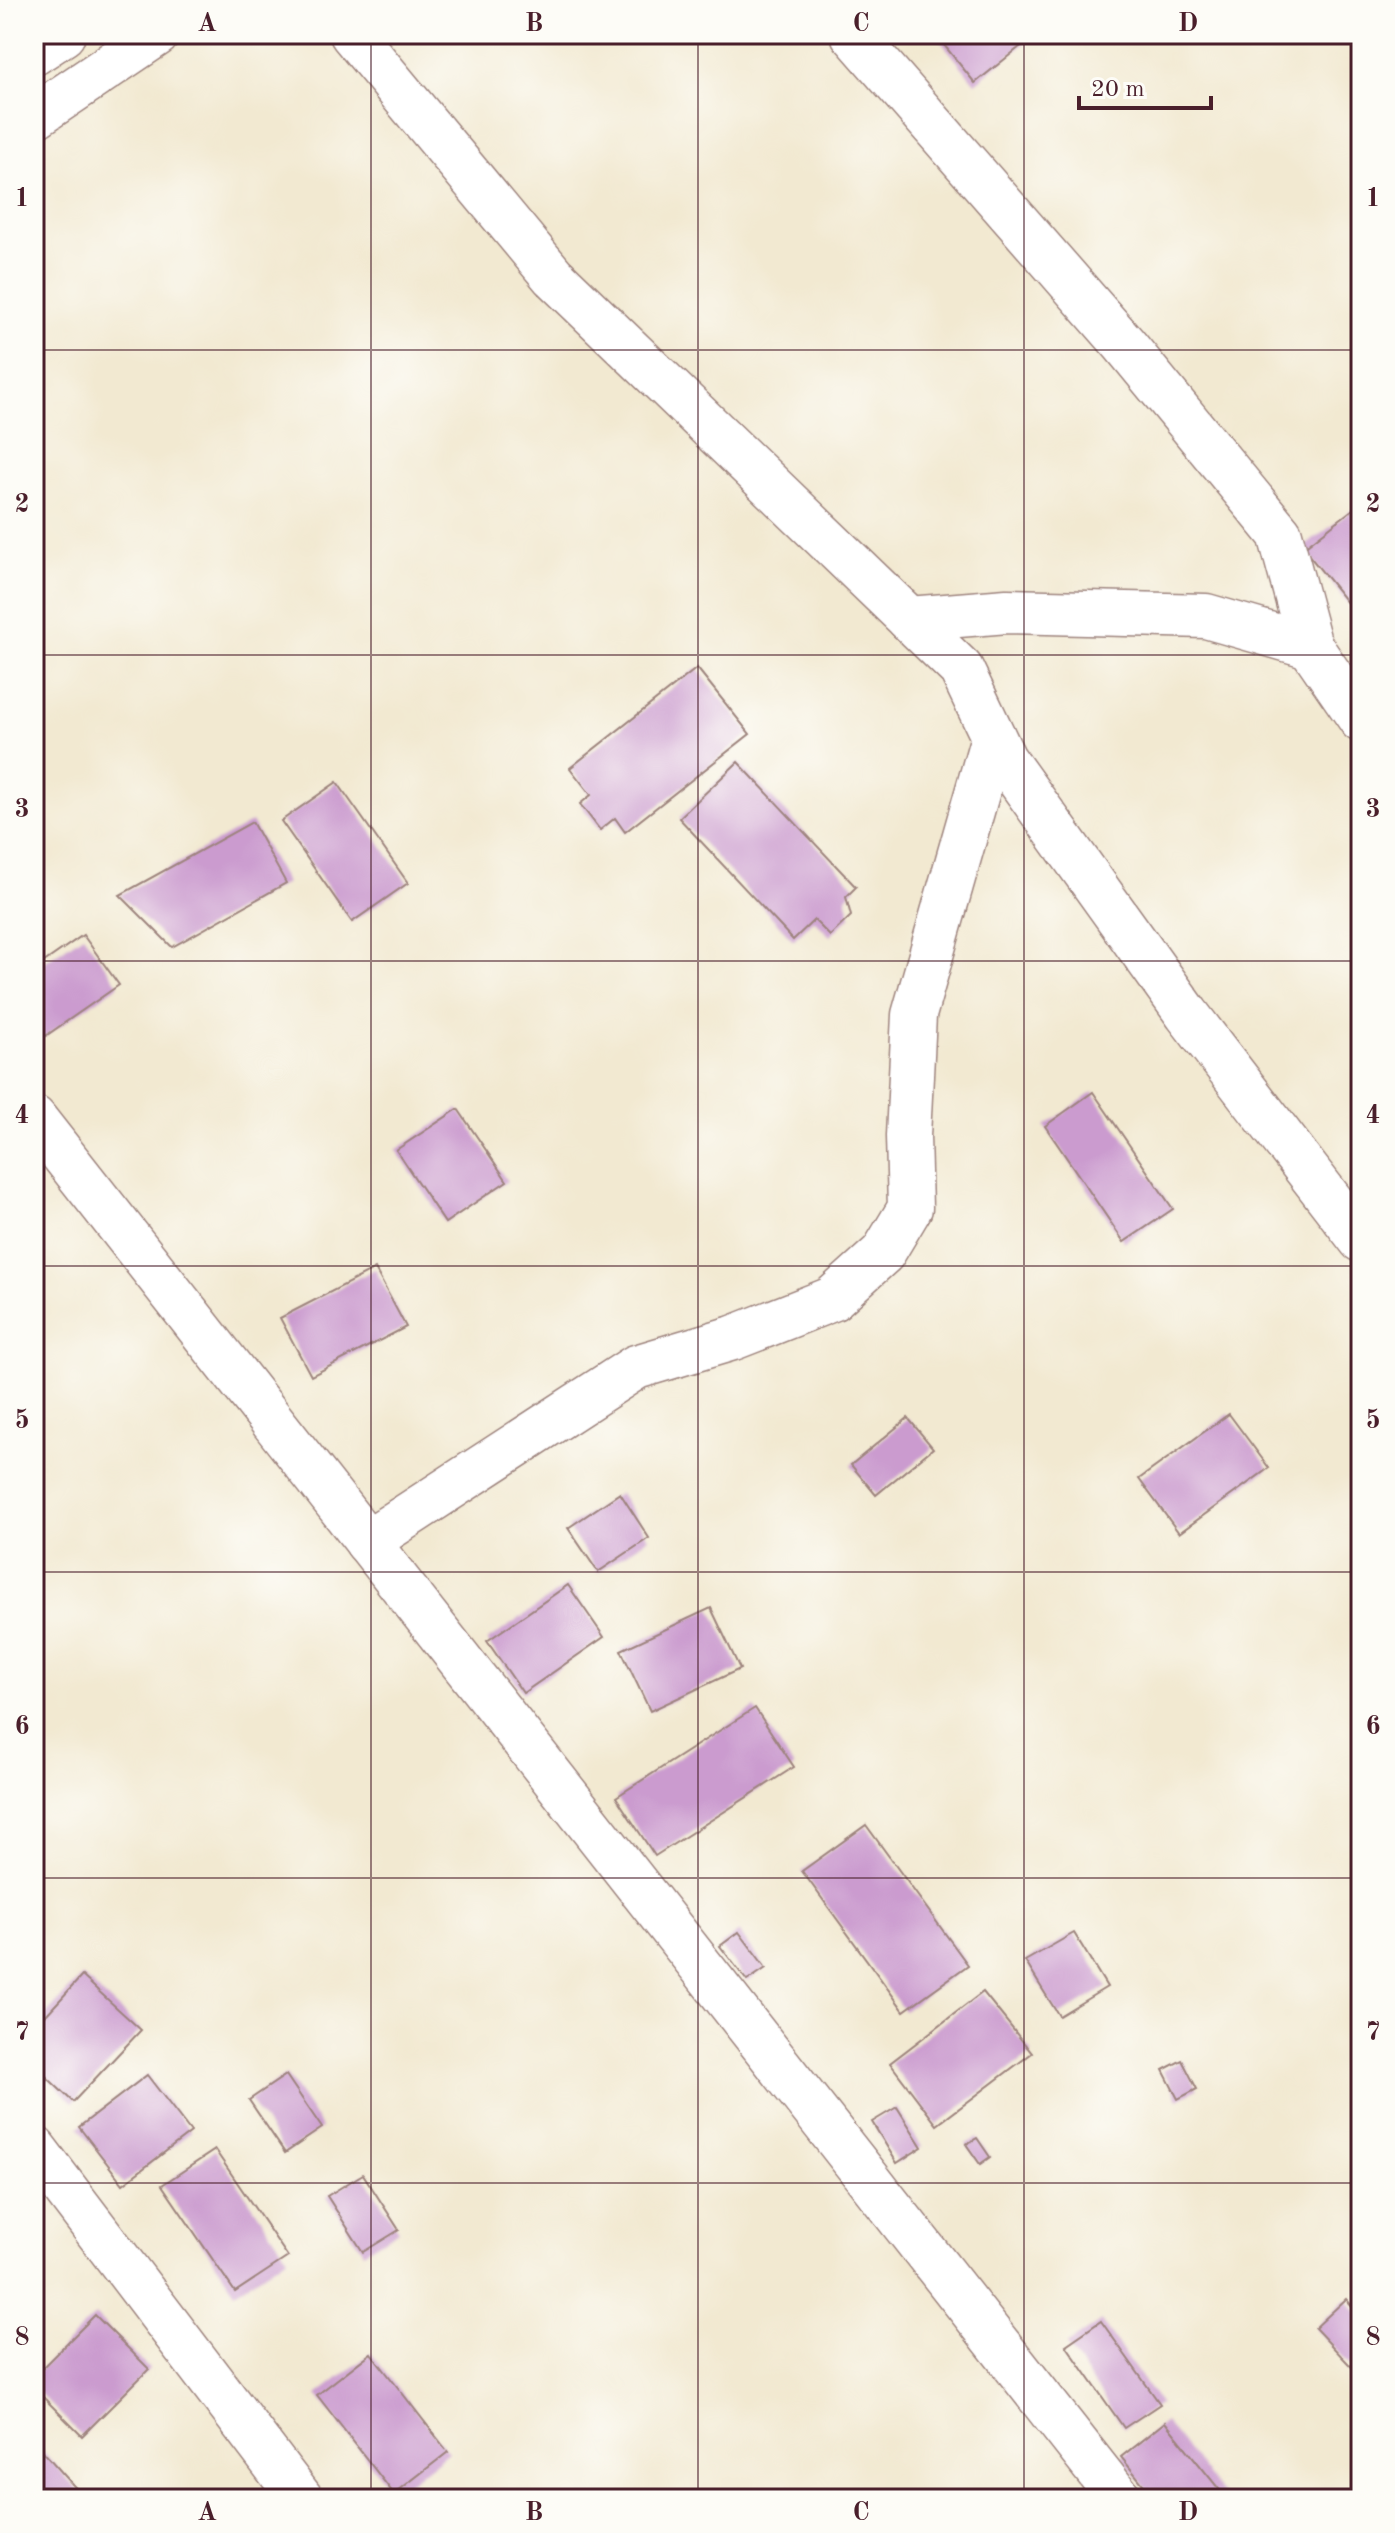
<svg xmlns="http://www.w3.org/2000/svg" width="1395" height="2533" viewBox="0 0 1395 2533" font-family="'Old Standard TT',serif">
<style>
.building{fill:#cb9bcf}
.lines{fill:none;stroke-linecap:round;stroke-linejoin:round}
.street-casing{stroke:#9e847e;stroke-width:47}
.highway-casing{stroke:#9e847e;stroke-width:47}
.street{stroke:#fff;stroke-width:44}
.highway{stroke:#fff;stroke-width:44}
.grid{fill:none;stroke:#4a1f2b;stroke-width:2;stroke-opacity:0.55}
.neatline{fill:none;stroke:#4a1f2b;stroke-width:3}
.grid-label{font-size:26px;text-anchor:middle;font-weight:bold;fill:#4a1f2b}
</style>
<rect width="100%" height="100%" fill="#fdfcf7"/>
<filter id="ink" filterUnits="userSpaceOnUse"><feTurbulence type="fractalNoise" baseFrequency=".0125" numOctaves="2"/><feDisplacementMap in="SourceGraphic" scale="16" xChannelSelector="R" yChannelSelector="G"/><feConvolveMatrix kernelMatrix="1 2 1 2 8 2 1 2 1" color-interpolation-filters="sRGB"/></filter>
<filter id="wash" filterUnits="userSpaceOnUse"><feTurbulence type="fractalNoise" baseFrequency=".006" numOctaves="4" result="noise"/><feDisplacementMap in="SourceGraphic" scale="32" xChannelSelector="R" yChannelSelector="G"/><feGaussianBlur stdDeviation="1.8" result="paint"/><feColorMatrix in="noise" values="0 0 0 0 0 0 0 0 0 0 0 0 0 0 0 0 0 1.4 0 .05"/><feComposite in="paint" operator="in"/></filter>
<g filter="url(#wash)">
<rect width="100%" height="100%" fill="#f2e9d1"/>
<g id="blocks">
<g class="building">
<polygon points="935,34 1036,34 975,83"/>
<polygon points="1361,503 1361,594 1348,604 1303,548"/>
<polygon points="697,668 750,734 625,832 615,818 600,830 580,804 591,795 570,768"/>
<polygon points="738,762 856,887 846,897 851,916 830,936 814,920 793,940 679,818"/>
<polygon points="337,782 408,883 352,922 281,821"/>
<polygon points="252,822 286,883 172,947 120,895"/>
<polygon points="83,935 119,985 34,1044 34,969"/>
<polygon points="1093,1092 1173,1209 1124,1242 1045,1126"/>
<polygon points="458,1109 507,1181 445,1223 396,1150"/>
<polygon points="375,1269 406,1327 311,1376 280,1318"/>
<polygon points="1229,1414 1269,1468 1179,1533 1139,1479"/>
<polygon points="908,1418 933,1448 876,1495 851,1465"/>
<polygon points="620,1493 649,1538 598,1572 568,1528"/>
<polygon points="568,1585 604,1637 523,1693 487,1641"/>
<polygon points="711,1608 740,1669 650,1711 621,1650"/>
<polygon points="755,1708 794,1767 655,1856 616,1797"/>
<polygon points="866,1825 968,1965 904,2011 802,1871"/>
<polygon points="739,1932 766,1968 747,1981 720,1946"/>
<polygon points="1074,1933 1107,1987 1059,2016 1025,1961"/>
<polygon points="82,1976 141,2030 73,2102 34,2065 34,2028"/>
<polygon points="983,1992 1032,2053 937,2125 890,2063"/>
<polygon points="1182,2060 1197,2089 1178,2099 1163,2070"/>
<polygon points="147,2075 191,2132 123,2184 79,2127"/>
<polygon points="286,2075 322,2128 285,2153 249,2100"/>
<polygon points="897,2107 922,2147 897,2163 872,2122"/>
<polygon points="977,2138 990,2157 980,2164 966,2144"/>
<polygon points="215,2150 288,2257 235,2292 162,2185"/>
<polygon points="363,2174 399,2230 363,2252 327,2196"/>
<polygon points="1346,2299 1361,2316 1361,2377 1315,2328"/>
<polygon points="95,2315 149,2369 82,2436 34,2388 34,2376"/>
<polygon points="1101,2321 1160,2404 1124,2428 1066,2345"/>
<polygon points="371,2353 448,2452 394,2494 317,2395"/>
<polygon points="1165,2422 1227,2499 1155,2499 1121,2457"/>
<polygon points="40,2448 82,2495 78,2499 34,2499 34,2453"/>
</g>
</g>
</g>
<g filter="url(#ink)">
<use href="#blocks" fill-opacity="0" stroke="#9e847e" stroke-width="2"/>
<g class="lines">
<g class="street-casing">
<g id="street">
<polyline points="352,34 553,276 961,669 1004,759 1187,1014 1361,1240"/>
<polyline points="853,34 1124,344 1280,534 1310,646 1361,720"/>
<polyline points="909,619 1007,611 1206,616 1310,646"/>
<polyline points="34,1118 1120,2499"/>
<polyline points="367,1542 636,1367 733,1338 832,1299 883,1253 910,1208 908,1136 914,1015 993,737"/>
<polyline points="34,2148 301,2499"/>
</g>
</g>
<g class="highway-casing">
<g id="highway">
<polyline points="34,53 63,34"/>
<polyline points="34,117 157,34"/>
</g>
</g>
<use href="#street" class="street"/>
<use href="#highway" class="highway"/>
</g>
</g>
<path class="grid" d="M371,34V2499M698,34V2499M1024,34V2499M34,350H1361M34,655H1361M34,961H1361M34,1266H1361M34,1572H1361M34,1878H1361M34,2183H1361"/>
<rect width="1395" height="2533" fill="none" stroke="#fdfcf7" stroke-width="88"/>
<path d="M1079 96v12h132v-12" fill="none" stroke="#4a1f2b" stroke-width="4"/>
<text x="1091" y="96" font-size="24" fill="#4a1f2b" stroke="#fdfcf7" stroke-width="6" paint-order="stroke">20 m</text>
<rect x="44" y="44" width="1307" height="2445" class="neatline"/>
<g class="grid-label">
<text x="207" y="31">A</text>
<text x="534" y="31">B</text>
<text x="861" y="31">C</text>
<text x="1188" y="31">D</text>
<text x="22" y="206">1</text>
<text x="1373" y="206">1</text>
<text x="22" y="512">2</text>
<text x="1373" y="512">2</text>
<text x="22" y="817">3</text>
<text x="1373" y="817">3</text>
<text x="22" y="1123">4</text>
<text x="1373" y="1123">4</text>
<text x="22" y="1428">5</text>
<text x="1373" y="1428">5</text>
<text x="22" y="1734">6</text>
<text x="1373" y="1734">6</text>
<text x="22" y="2040">7</text>
<text x="1373" y="2040">7</text>
<text x="22" y="2345">8</text>
<text x="1373" y="2345">8</text>
<text x="207" y="2520">A</text>
<text x="534" y="2520">B</text>
<text x="861" y="2520">C</text>
<text x="1188" y="2520">D</text>
</g>
</svg>
